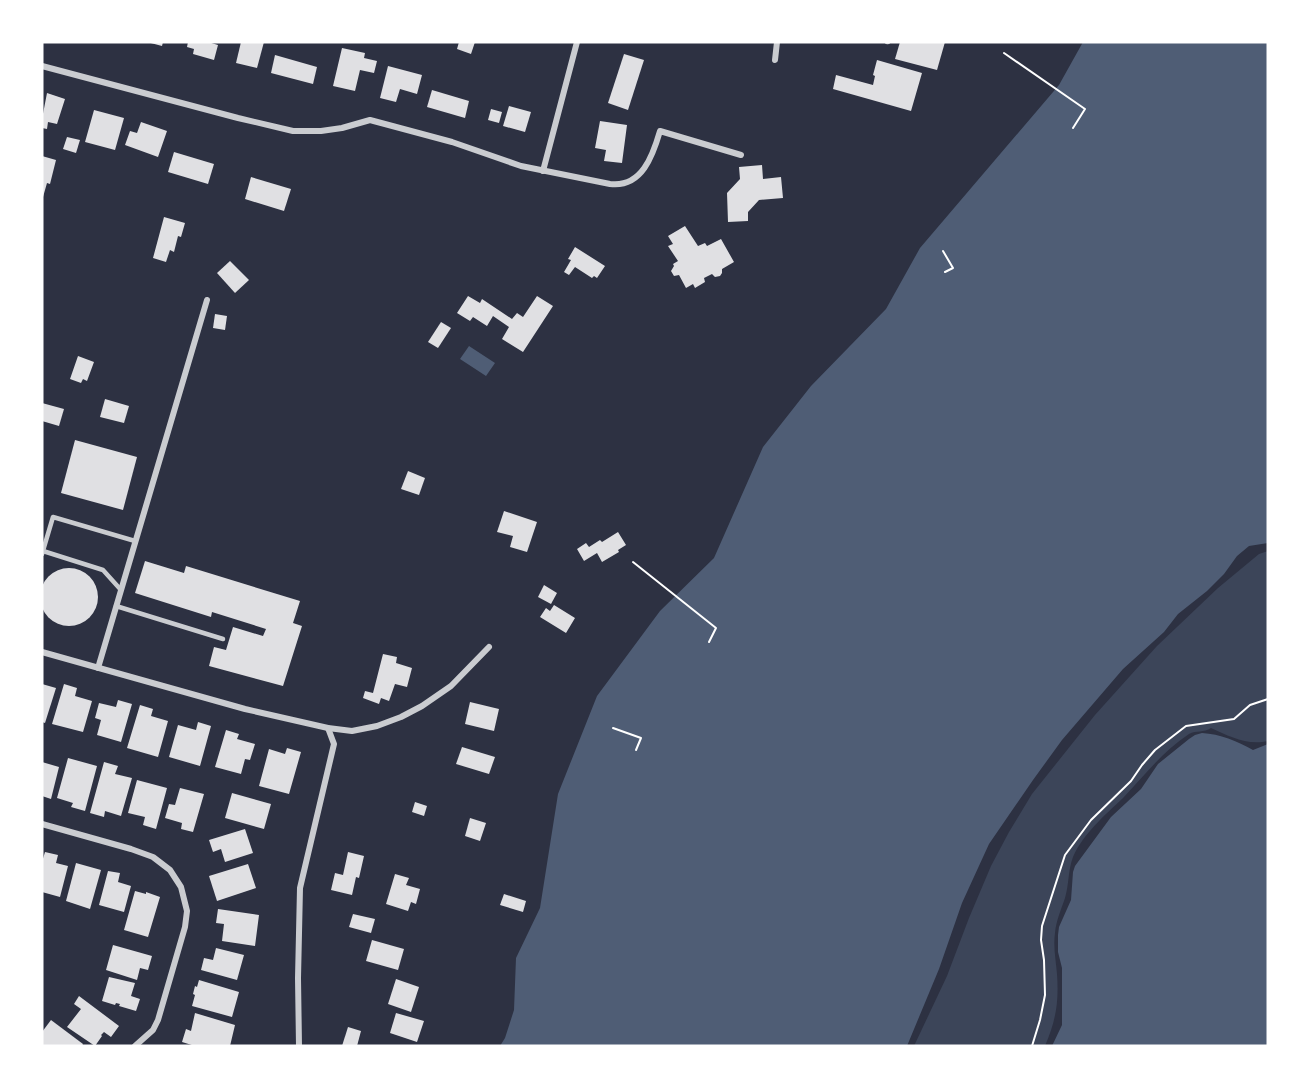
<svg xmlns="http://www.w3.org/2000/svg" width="1310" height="1088" viewBox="0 0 1310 1088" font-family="Inter,sans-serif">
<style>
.green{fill:#3c4559}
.water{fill:#4f5d75}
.building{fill:#e0e0e3}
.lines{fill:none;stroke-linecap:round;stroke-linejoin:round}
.path{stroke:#fff;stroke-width:2}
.service{stroke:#caccd0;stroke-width:4.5}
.minor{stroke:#caccd0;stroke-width:6}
</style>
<rect width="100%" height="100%" fill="#2d3142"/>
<path class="green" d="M1268,551V741C1247,746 1229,736 1211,728C1204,733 1196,730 1189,734C1163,751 1144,776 1123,798C1105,815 1083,834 1073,857C1068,870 1069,885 1065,898C1061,910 1056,921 1055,933C1053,947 1056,961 1057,974C1059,1002 1056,1020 1045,1046H914L947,976L969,918L991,866L1009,832L1032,794L1095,715L1157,646L1218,588L1259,554Z"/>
<g class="water">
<polygon points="1083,42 1268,42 1268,543 1249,546 1237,556 1224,574 1207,591 1178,614 1164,632 1123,669 1062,740 1033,780 989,844 962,903 939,969 907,1046 500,1046 505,1038 514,1010 516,958 540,908 558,794 597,696 660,611 714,558 763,447 811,386 886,309 920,248 1059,85"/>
<polygon points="469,346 495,363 486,376 460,359"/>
<path d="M1202,733C1220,734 1237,741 1253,750L1268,744V1046H1052L1062,1025V968L1058,952V935L1059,927L1071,900L1073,872L1075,866L1111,817L1141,789L1158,764L1189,739L1195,735Z"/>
</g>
<g class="building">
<polygon points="147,42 163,42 162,46"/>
<polygon points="188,42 208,42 218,45 214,60 193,54 194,49 187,47"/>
<polygon points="241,42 264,42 257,68 236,63"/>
<polygon points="459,42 475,42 471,54 457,49"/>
<polygon points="900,42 945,42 937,70 895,59"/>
<polygon points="342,48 365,53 364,58 377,61 374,73 360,70 355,91 333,86"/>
<polygon points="624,54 644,60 628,110 608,103"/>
<polygon points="275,55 317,67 313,84 271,73"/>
<polygon points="877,60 922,73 911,111 833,89 836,75 873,85 875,76 873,75"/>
<polygon points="388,66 422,75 417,94 400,89 396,102 380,98"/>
<polygon points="432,90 469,101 465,118 427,107"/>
<polygon points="47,93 65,99 57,124 48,122 47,129 42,128 42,119"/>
<polygon points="509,106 531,112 525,132 503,126"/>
<polygon points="491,109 502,112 499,123 488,120"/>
<polygon points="94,110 124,118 115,150 85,142"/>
<polygon points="600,121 627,125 622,163 604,161 606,150 595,148"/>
<polygon points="141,122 167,131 158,157 125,145 130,131 137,133"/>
<polygon points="67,137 80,140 76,153 63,149"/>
<polygon points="174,152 214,164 208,184 168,172"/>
<polygon points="42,156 56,160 50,184 47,183 43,197"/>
<polygon points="762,165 763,179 781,177 783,198 759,200 748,212 748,221 728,222 727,193 740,179 739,167"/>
<polygon points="251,177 291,189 284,211 245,199"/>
<polygon points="164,217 185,223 181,237 178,236 174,252 170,250 166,262 153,258"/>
<polygon points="685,226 698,246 705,243 707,246 721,239 734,262 722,269 722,273 720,276 715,277 712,274 704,278 705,282 695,288 693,284 686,288 679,275 674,276 671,271 674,266 673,264 678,261 668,246 673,244 668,236"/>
<polygon points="575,247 605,266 597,278 594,276 592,278 575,267 569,275 564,272 571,260 568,259"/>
<polygon points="230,261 249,280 235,293 217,273"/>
<polygon points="468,296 480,303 482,299 512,319 517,313 523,317 537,296 553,306 523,352 502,339 509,327 493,316 487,326 473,317 470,321 457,313"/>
<polygon points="215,314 227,316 225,330 213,328"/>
<polygon points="441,322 451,328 438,348 428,342"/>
<polygon points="78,356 94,362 87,381 83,379 81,383 70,379"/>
<polygon points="105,399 129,406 124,423 100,417"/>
<polygon points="42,403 64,409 59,426 42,421"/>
<polygon points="75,440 137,457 123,510 61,493"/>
<polygon points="408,471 425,478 419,495 401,489"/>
<polygon points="504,511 537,522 527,552 510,547 513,536 497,532"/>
<polygon points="618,532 626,545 618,550 619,552 602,562 597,553 584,561 577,549 586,543 589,547 600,540 602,542"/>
<polygon points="145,561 184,573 186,566 300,601 293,623 302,626 283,686 209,666 214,647 226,650 233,627 263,636 266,629 212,612 211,617 135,593"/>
<circle cx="69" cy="597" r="29"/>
<polygon points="544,585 557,593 551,604 538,597"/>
<polygon points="554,605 575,618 566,633 540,617 546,608 550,611"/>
<polygon points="383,654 397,657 396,663 412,668 407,687 395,684 389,701 381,698 379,704 363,698 365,691 373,693"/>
<polygon points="42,684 56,688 45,723 42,722"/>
<polygon points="64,684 77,688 75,696 92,701 83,732 52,724"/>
<polygon points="118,700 132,704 121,742 97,735 101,720 95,718 99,703 116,707"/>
<polygon points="470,702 499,709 494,731 465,724"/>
<polygon points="140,705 153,709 151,716 168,721 158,757 127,748"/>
<polygon points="198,722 211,726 200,766 169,757 178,725 196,730"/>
<polygon points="226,730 239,734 237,739 255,744 250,760 245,759 241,774 215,767"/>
<polygon points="462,747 495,757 489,774 456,764"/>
<polygon points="287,748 301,752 289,794 259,786 269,749 285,754"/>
<polygon points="68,758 97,766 85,811 71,807 73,803 57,798"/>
<polygon points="42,762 59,767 51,799 42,796"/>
<polygon points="104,762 118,766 115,774 132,778 121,816 105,811 104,817 90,813"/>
<polygon points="137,780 167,788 156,829 143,825 145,817 128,813"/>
<polygon points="180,788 204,794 193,832 181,829 182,823 165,818 169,804 175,805"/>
<polygon points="232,793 271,804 264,829 225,818"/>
<polygon points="415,802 427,806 424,816 412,812"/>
<polygon points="470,818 486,823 480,841 465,836"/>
<polygon points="245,829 253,853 225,862 221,849 213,852 209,840"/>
<polygon points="45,852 58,855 56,863 68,866 60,897 42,892 42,862"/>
<polygon points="348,852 364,856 359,878 356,877 352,895 331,890 335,873 343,875"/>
<polygon points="76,863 101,870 90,909 66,901"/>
<polygon points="248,864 256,888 217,901 209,876"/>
<polygon points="108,871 120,873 118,882 131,886 124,912 99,905"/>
<polygon points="395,874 409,878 406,885 420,889 416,904 411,902 408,911 386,904"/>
<polygon points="135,891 146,894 146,892 160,897 148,937 124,930"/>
<polygon points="504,894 526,901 523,912 500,905"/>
<polygon points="218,909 259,915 255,946 222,941 224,924 216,923"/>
<polygon points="353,914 375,919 371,933 349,927"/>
<polygon points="372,940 404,949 398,970 366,961"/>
<polygon points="113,945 152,956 148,970 140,968 137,980 106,970"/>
<polygon points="216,948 244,955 237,980 201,970 204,958 213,960"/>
<polygon points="109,977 135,983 131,996 140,999 136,1011 119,1006 120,1004 116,1003 115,1005 102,1001"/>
<polygon points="396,979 419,987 411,1012 388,1004"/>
<polygon points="199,980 239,992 232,1017 192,1006 195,995 193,994 195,986 197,987"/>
<polygon points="79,996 119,1026 111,1037 104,1032 101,1035 102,1036 95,1046 67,1027 81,1009 74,1004"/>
<polygon points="195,1013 235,1025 230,1046 195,1046 182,1042 186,1029 191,1031"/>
<polygon points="396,1013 424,1021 417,1042 390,1033"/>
<polygon points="51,1020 83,1044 82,1046 42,1046 42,1032"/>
<polygon points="348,1027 361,1031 357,1046 342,1046"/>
</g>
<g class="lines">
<g class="path">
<polyline points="1004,53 1085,109 1073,128"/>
<polyline points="943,251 953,268 945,272"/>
<polyline points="633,562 716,628 709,642"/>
<polyline points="613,728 641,738 636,750"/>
<polyline points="1032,1046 1040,1020 1045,995 1044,960 1041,940 1042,926 1065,855 1091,820 1131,781 1142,765 1155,750 1186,726 1234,719 1250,705 1268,699"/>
</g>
<g class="service">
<polyline points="887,42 888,42"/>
<polyline points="43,551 103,570 121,590"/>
<polyline points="42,554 53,517 135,541"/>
<polyline points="116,606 223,639"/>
</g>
<g class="minor">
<polyline points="775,60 777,42"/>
<path d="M42,66L238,118L293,131H321L342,128L370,120L452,142L521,166L610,184C642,188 653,155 660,131L741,155"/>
<polyline points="543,171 577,42"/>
<polyline points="42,652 245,709 328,728 352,731 377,726 401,717 422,706 451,686 489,647"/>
<polyline points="98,668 207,300"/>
<polyline points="42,824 131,849 153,857 170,870 181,887 187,911 185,927 158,1020 153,1030 135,1046"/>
<polyline points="299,1046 298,978 300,888 334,744 328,728"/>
</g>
</g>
<rect width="1310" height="1088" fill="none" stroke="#ffffff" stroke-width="87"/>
</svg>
